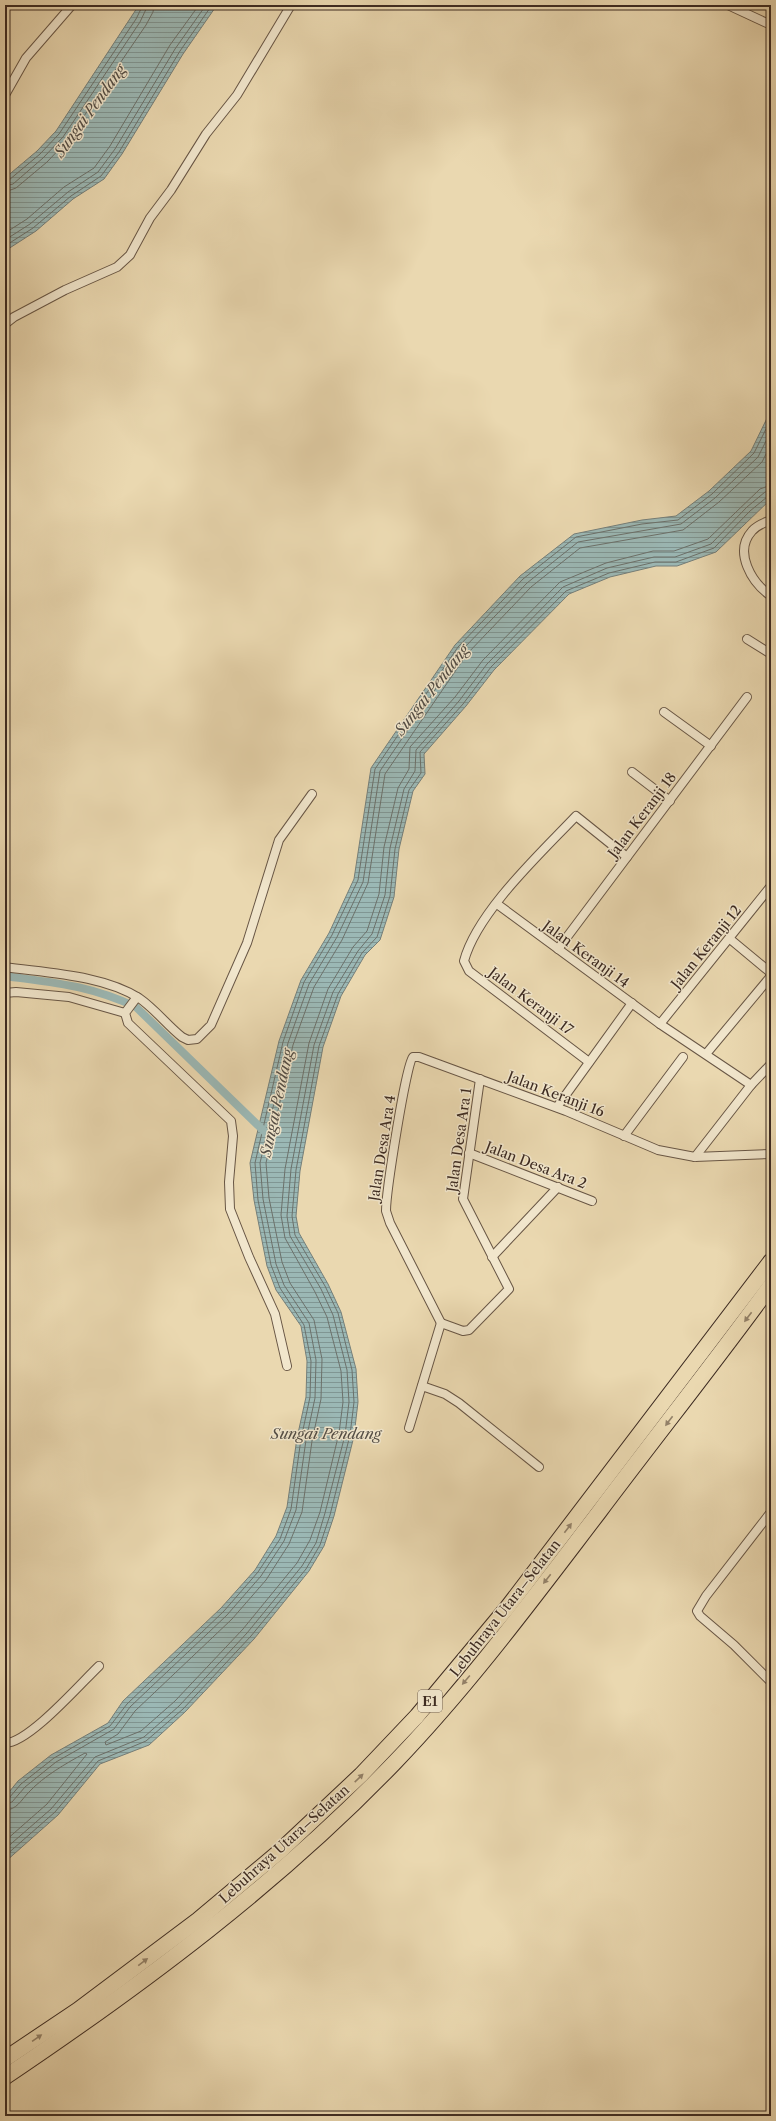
<svg xmlns="http://www.w3.org/2000/svg" width="776" height="2121" viewBox="0 0 776 2121" font-family="'Libre Caslon Text',serif">
<style>
.water{fill:url(#water-rules);stroke:#757f7a}
.lines{fill:none;stroke-linecap:round;stroke-linejoin:round}
.shore{stroke:#6c716b;stroke-width:1}
.canal{stroke:#9bb8b5;stroke-width:8}
.street-casing{stroke:#685645;stroke-width:10}
.highway-casing{stroke:#3c2a21;stroke-width:17}
.street{stroke:#f1e6cc;stroke-width:8}
.highway{stroke:#ead8b0;stroke-width:15}
.oneway{fill:#938168}
.labels{text-anchor:middle;stroke-width:3;stroke-linejoin:round;paint-order:stroke}
.shield{fill:#f1e6cc;stroke:#726254;stroke-width:1}
.shield-label{font-size:13px;font-weight:bold;fill:#3c2a21}
.street-label{font-size:14px;fill:#3c2a21;stroke:#f1e6cc}
.water-label{font-size:15px;font-style:italic;fill:#544e46;stroke:#f1e6cc}
</style>
<defs>
<pattern id="water-rules" width="6" height="5" patternUnits="userSpaceOnUse"><rect width="6" height="5" fill="#9bb8b5"/><path d="M0 2.5h6" fill="none" stroke="#809693"/></pattern>
</defs>
<rect width="100%" height="100%" fill="#ead8b0"/>
<filter id="stains"><feTurbulence type="fractalNoise" baseFrequency=".005" numOctaves="4"/><feColorMatrix values="0 0 0 0 .2 0 0 0 0 .09 0 0 0 0 .02 0 0 0 .5 -.17"/></filter>
<radialGradient id="worn" r=".72"><stop offset=".6" stop-color="#630" stop-opacity="0"/><stop offset="1" stop-color="#630" stop-opacity=".3"/></radialGradient>
<g class="water">
<polygon points="139,5 217,5 183,54 122,154 104,179 73,199 36,231 5,251 5,178 37,151 56,131"/>
<polygon points="771,410 771,499 716,552 677,566 656,566 610,577 569,594 494,670 466,706 424,754 425,774 413,791 399,849 394,897 380,940 365,955 341,996 323,1047 300,1171 296,1216 299,1233 328,1284 341,1312 356,1369 358,1402 354,1436 334,1516 324,1546 309,1571 254,1639 185,1712 149,1745 100,1764 58,1815 5,1862 5,1797 18,1781 51,1755 108,1723 123,1701 221,1608 255,1570 276,1536 287,1507 297,1438 306,1397 307,1361 301,1326 276,1290 267,1266 254,1200 250,1163 279,1041 301,980 329,933 354,879 371,768 455,645 520,576 574,534 642,520 676,516 709,491 751,451"/>
</g>
<g class="lines">
<g class="shore">
<polyline points="5,181 9,180 40,154 59,134 136,19 143,5"/>
<polyline points="5,186 13,184 43,158 63,137 140,22 148,5"/>
<polyline points="5,192 16,188 47,162 67,141 146,25 153,12 154,5"/>
<polyline points="5,233 27,219 64,187 94,168 110,146 170,45 199,5"/>
<polyline points="5,240 30,224 68,192 98,172 115,149 175,49 206,5"/>
<polyline points="5,246 33,228 71,196 101,176 119,152 180,51 212,5"/>
<polyline points="771,444 762,462 719,502 683,530 580,548 531,587 467,654 385,774 368,883 342,940 314,987 293,1045 266,1163 269,1198 282,1262 290,1283 314,1320 322,1359 321,1399 312,1441 302,1512 289,1544 266,1580 232,1619 135,1711 118,1734 105,1742 106,1745 141,1731 175,1701 243,1629 297,1563 310,1540 320,1512 339,1433 343,1402 341,1371 327,1317 315,1292 285,1238 281,1215 285,1169 309,1043 328,989 353,947 367,931 379,894 384,847 398,788 409,769 410,747 455,697 483,660 560,582 606,563 653,551 674,551 708,539 760,489 771,485"/>
<polyline points="5,1799 9,1798 21,1784 54,1758 110,1726 127,1704 224,1611 258,1572 280,1539 291,1509 301,1439 310,1397 311,1361 304,1325 280,1288 271,1265 258,1200 255,1163 283,1042 304,982 332,935 358,880 375,769 458,647 523,579 576,537 642,524 678,520 712,494 754,453 771,419"/>
<polyline points="5,1804 12,1802 25,1787 56,1762 114,1729 130,1707 227,1615 261,1576 284,1541 296,1510 306,1440 315,1398 316,1360 309,1323 284,1285 276,1264 263,1199 260,1163 288,1043 309,984 337,937 363,882 380,771 462,650 527,583 578,542 681,524 715,498 758,457 771,431"/>
<path d="M5,1810C17,1810 21,1800 29,1792C44,1776 65,1764 85,1753L87,1754L47,1804L5,1841"/>
<polyline points="5,1849 51,1809 95,1757 144,1737 179,1706 247,1633 302,1566 316,1543 325,1513 345,1435 349,1402 347,1370 333,1315 321,1289 290,1236 287,1216 291,1169 314,1045 333,992 358,951 372,934 385,895 390,848 404,789 415,771 416,750 459,701 487,664 563,587 607,568 654,557 675,557 711,544 747,507 765,492 771,491"/>
<polyline points="5,1856 55,1812 98,1761 146,1741 183,1709 251,1636 306,1569 320,1545 330,1515 350,1435 354,1402 352,1370 338,1313 325,1286 295,1235 292,1216 296,1170 319,1046 338,994 362,953 377,937 390,896 395,849 409,790 421,773 420,752 463,704 491,667 566,591 609,573 655,562 676,562 714,548 750,511 767,497 771,496"/>
</g>
<path class="canal" d="M5,976C55,983 89,985 136,1007L266,1133"/>
<g class="street-casing">
<g id="street">
<polyline points="728,5 771,25"/>
<polyline points="5,95 26,58 72,5"/>
<polyline points="5,324 14,317 65,290 117,267 130,255 150,218 171,190 206,134 237,95 291,5"/>
<path d="M771,520C764,523 757,525 752,531C733,552 752,583 771,596"/>
<polyline points="747,639 771,654"/>
<polyline points="664,712 711,746"/>
<polyline points="632,772 670,801"/>
<polyline points="497,904 660,1024 751,1085"/>
<polyline points="730,939 771,973"/>
<polyline points="558,949 747,697"/>
<path d="M5,967C47,973 103,975 139,998C155,1009 167,1025 182,1037L188,1040L197,1039L211,1025L247,943L279,840L312,794"/>
<polyline points="5,993 16,992 69,997 125,1013"/>
<polyline points="137,997 125,1013 128,1023 231,1121 233,1136 229,1182 230,1209 249,1257 275,1314 287,1366"/>
<polyline points="660,1024 771,886"/>
<polyline points="706,1054 771,976"/>
<path d="M589,1062L469,971L464,961C477,912 541,853 576,816L627,857"/>
<polyline points="557,1107 632,1003"/>
<polyline points="624,1136 683,1057"/>
<polyline points="469,1153 592,1201"/>
<polyline points="695,1157 751,1085 771,1064"/>
<polyline points="492,1257 558,1187"/>
<path d="M441,1323L390,1223L386,1211C386,1193 406,1063 413,1057H419L566,1111L658,1150L695,1157L771,1154"/>
<polyline points="441,1323 463,1331 469,1330 509,1289 463,1199 480,1079"/>
<polyline points="422,1386 445,1394 459,1403 539,1467"/>
<polyline points="409,1428 441,1323"/>
<polyline points="771,1512 706,1596 697,1611 700,1616 734,1645 771,1682"/>
<path d="M5,1743C28,1744 81,1683 99,1666"/>
</g>
</g>
<g class="highway-casing">
<g id="highway">
<polyline points="5,2059 78,2010 198,1920 279,1852 361,1775 417,1716 507,1608 771,1261"/>
<path d="M5,2077C143,1984 279,1883 395,1762C469,1685 534,1597 599,1512C656,1436 715,1362 771,1285"/>
</g>
</g>
<use href="#street" class="street"/>
<use href="#highway" class="highway"/>
</g>
<defs><path id="oneway-solid" d="M-6-.8H1V-3.2L6.5 0L1 3.2V.8H-6Z"/></defs>
<g class="oneway">
<use href="#oneway-solid" transform="translate(748 1317) rotate(127)"/>
<use href="#oneway-solid" transform="translate(669 1421) rotate(127)"/>
<use href="#oneway-solid" transform="translate(568 1528) rotate(-53)"/>
<use href="#oneway-solid" transform="translate(547 1579) rotate(128)"/>
<use href="#oneway-solid" transform="translate(466 1680) rotate(130)"/>
<use href="#oneway-solid" transform="translate(359 1778) rotate(-44)"/>
<use href="#oneway-solid" transform="translate(143 1962) rotate(-37)"/>
<use href="#oneway-solid" transform="translate(37 2038) rotate(-35)"/>
</g>
<g class="labels">
<rect class="shield" x="418" y="1690" width="24" height="22" rx="3"/>
<g class="shield-label">
<text x="430" y="1706">E1</text>
</g>
<g class="street-label">
<text transform="translate(642 815) rotate(-53)" y="5">Jalan Keranji 18</text>
<text transform="translate(706 947) rotate(-51)" y="5">Jalan Keranji 12</text>
<text transform="translate(586 954) rotate(36)" y="5">Jalan Keranji 14</text>
<text transform="translate(531 1001) rotate(37)" y="5">Jalan Keranji 17</text>
<text transform="translate(556 1094) rotate(21)" y="5">Jalan Keranji 16</text>
<text transform="translate(459 1140) rotate(-82)" y="5">Jalan Desa Ara 1</text>
<text transform="translate(382 1148) rotate(-81)" y="5">Jalan Desa Ara 4</text>
<text transform="translate(536 1165) rotate(21)" y="5">Jalan Desa Ara 2</text>
<text transform="translate(505 1608) rotate(-52)" y="5">Lebuhraya Utara–Selatan</text>
<text transform="translate(284 1844) rotate(-42)" y="5">Lebuhraya Utara–Selatan</text>
</g>
<g class="water-label">
<text transform="translate(90 111) rotate(-54)" y="5">Sungai Pendang</text>
<text transform="translate(432 690) rotate(-52)" y="5">Sungai Pendang</text>
<text transform="translate(277 1103) rotate(-78)" y="5">Sungai Pendang</text>
<text x="326" y="1439">Sungai Pendang</text>
</g>
</g>
<rect width="776" height="2121" fill="none" stroke="#ead8b0" stroke-width="20"/>
<rect x="6" y="6" width="764" height="2109" fill="none" stroke="#3c2a21" stroke-width="2"/>
<rect x="10" y="10" width="756" height="2101" fill="none" stroke="#3c2a21"/>
<rect width="100%" height="100%" filter="url(#stains)"/>
<rect width="100%" height="100%" fill="url(#worn)"/>
</svg>
